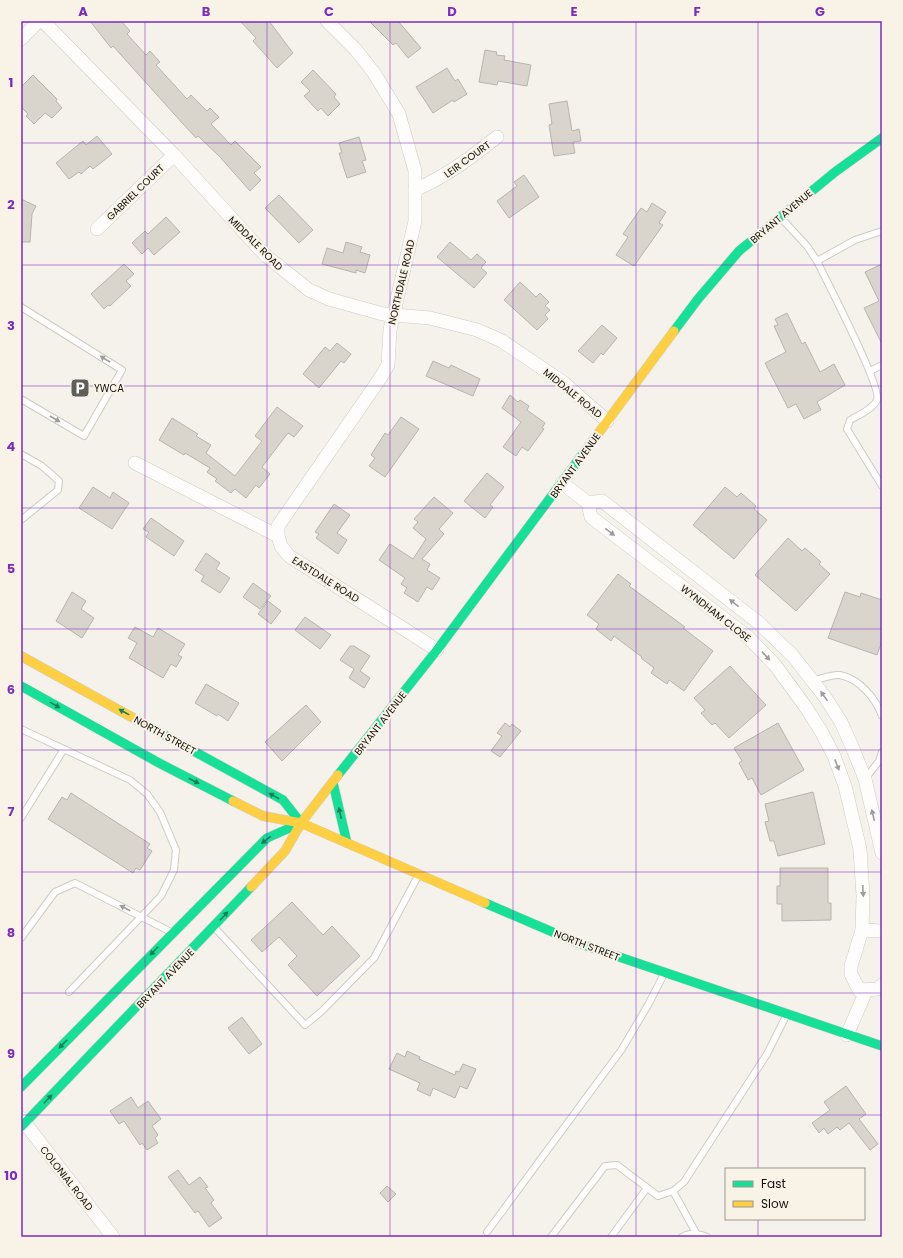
<svg xmlns="http://www.w3.org/2000/svg" width="903" height="1258" viewBox="0 0 903 1258" font-family="Poppins,sans-serif">
<style>
.building{fill:#dad5cc;stroke:#b7b5b0}
.lines{fill:none;stroke-linecap:round;stroke-linejoin:round}
.lane-casing{stroke:#ceccc7;stroke-width:8}
.street-casing{stroke:#ceccc7;stroke-width:14}
.fast-casing{stroke:#ceccc7;stroke-width:10}
.slow-casing{stroke:#ceccc7;stroke-width:10}
.lane{stroke:#fefdfc;stroke-width:6}
.street{stroke:#fefdfc;stroke-width:13}
.fast{stroke:#16e098;stroke-width:9}
.slow{stroke:#ffcf43;stroke-width:9}
.oneway{fill:#9f9d9b}
.oneway2{fill:#138258}
.grid{fill:none;stroke:#7b2cbf;stroke-width:1;stroke-opacity:0.55}
.labels{text-anchor:middle;stroke-width:4;stroke-linejoin:round;paint-order:stroke}
.street-label{font-size:10px;fill:#100e0a;stroke:#f9f3e7}
.poi-label{font-size:10px;fill:#100e0a;stroke:#f9f3e7;text-anchor:start}
.neatline{fill:none;stroke:#7b2cbf;stroke-width:1.5}
.grid-label{font-size:13px;text-anchor:middle;font-weight:bold;fill:#7b2cbf}
</style>
<rect width="100%" height="100%" fill="#f5f2eb"/>
<g class="building">
<polygon points="90,21 121,21 130,31 127,34 146,55 150,51 160,62 156,65 187,99 191,95 207,111 210,108 219,117 211,124 231,145 235,141 261,167 254,173 261,180 250,191 220,157 198,136 196,138 184,125 113,46 111,48"/>
<polygon points="240,21 269,21 293,53 277,68 253,41 256,38"/>
<polygon points="369,21 398,21 421,48 408,58 396,43 393,45"/>
<polygon points="485,50 497,52 496,55 505,56 504,60 531,65 527,86 498,81 497,85 479,82"/>
<polygon points="447,68 455,81 458,79 467,94 454,102 453,100 433,113 416,87"/>
<polygon points="313,70 336,94 334,97 340,104 328,116 321,108 318,111 304,96 310,91 301,82"/>
<polygon points="33,75 57,99 56,101 62,108 52,118 45,113 34,124 26,116 28,114 21,107 21,87"/>
<polygon points="567,101 572,131 579,129 581,141 573,142 575,153 554,156 549,125 552,124 549,104"/>
<polygon points="97,136 112,154 93,169 90,166 81,174 79,172 69,179 56,163 83,141 86,145"/>
<polygon points="359,137 366,160 362,161 366,172 347,178 339,153 342,153 339,143"/>
<polygon points="524,175 539,197 509,218 497,201 517,186 514,182"/>
<polygon points="279,195 313,230 299,243 265,208"/>
<polygon points="21,199 36,206 32,214 30,242 21,242"/>
<polygon points="652,203 666,212 659,223 663,225 634,266 616,255 628,237 623,234 641,208 647,212"/>
<polygon points="166,217 180,232 154,255 148,248 142,254 132,243 145,231 148,234"/>
<polygon points="346,242 362,247 360,252 370,255 365,273 356,270 356,273 322,264 327,248 343,253"/>
<polygon points="450,242 471,260 477,254 486,262 481,268 487,273 474,288 437,257"/>
<polygon points="124,264 134,274 126,281 131,286 110,306 108,305 104,309 91,294"/>
<polygon points="882,264 882,344 864,308 879,301 865,272"/>
<polygon points="520,282 536,297 540,293 549,302 545,306 550,310 545,315 548,319 537,330 504,300"/>
<polygon points="787,313 802,344 805,342 820,372 834,364 845,385 817,402 821,410 804,419 796,404 788,408 765,363 786,352 774,326 778,325 775,319"/>
<polygon points="602,325 617,338 603,355 601,353 593,363 578,351"/>
<polygon points="337,343 351,354 344,363 341,361 319,388 303,374 325,347 330,351"/>
<polygon points="433,361 449,368 451,365 480,379 473,396 426,376"/>
<polygon points="510,395 518,402 520,400 529,406 527,410 545,423 542,428 544,429 528,451 522,447 516,456 503,447 521,422 502,408"/>
<polygon points="277,407 303,426 294,437 288,433 262,467 270,474 259,488 256,485 246,498 235,489 231,493 215,481 217,479 207,472 210,468 185,453 184,455 159,440 172,418 198,434 196,436 211,445 206,453 235,476 262,441 255,436"/>
<polygon points="401,417 419,429 385,477 369,466 375,458 371,455 385,433 388,435"/>
<polygon points="487,473 504,487 490,505 493,507 485,518 464,501"/>
<polygon points="93,487 110,498 113,492 129,503 112,529 79,508"/>
<polygon points="725,487 737,497 741,493 756,506 754,509 767,520 734,559 693,525"/>
<polygon points="434,497 453,513 439,529 444,534 422,559 430,564 427,570 440,578 432,590 427,587 418,602 404,593 407,588 401,584 405,578 379,560 390,544 413,559 426,539 413,528 418,522 414,519"/>
<polygon points="334,504 350,515 337,533 347,540 338,554 316,538 319,534 315,532"/>
<polygon points="151,518 184,541 174,556 146,537 149,532 143,529"/>
<polygon points="788,538 802,551 805,548 821,562 819,564 830,574 796,611 755,575"/>
<polygon points="206,553 220,563 216,569 230,578 220,593 201,581 204,576 195,570"/>
<polygon points="618,574 631,584 629,586 685,627 683,628 713,651 684,691 669,680 667,684 651,673 654,668 641,658 642,657 614,636 611,641 596,629 599,624 587,615"/>
<polygon points="253,583 271,596 260,609 243,597"/>
<polygon points="72,592 86,601 81,609 94,618 82,638 56,621"/>
<polygon points="845,592 860,597 861,593 882,600 882,641 877,655 828,638"/>
<polygon points="268,601 281,611 271,624 258,614"/>
<polygon points="305,617 331,635 320,649 295,630"/>
<polygon points="135,627 153,637 158,628 185,644 178,655 182,657 176,667 171,664 163,678 129,658 137,643 128,638"/>
<polygon points="350,646 354,646 370,656 360,671 370,678 364,688 349,678 354,669 340,660"/>
<polygon points="730,666 766,705 729,738 715,723 712,725 701,713 705,710 694,698"/>
<polygon points="206,684 239,703 228,721 218,714 217,716 195,703"/>
<polygon points="306,705 321,722 282,761 265,742"/>
<polygon points="505,723 510,727 512,724 521,731 500,757 491,751 502,736 497,733"/>
<polygon points="778,723 804,770 761,795 752,778 748,780 739,763 742,761 734,748"/>
<polygon points="813,792 825,844 778,856 774,841 770,841 765,822 769,821 765,804"/>
<polygon points="71,793 150,844 147,848 152,851 140,870 136,868 133,873 48,819 62,797 67,800"/>
<polygon points="780,868 828,868 828,903 831,903 831,920 782,921 782,904 777,904 777,886 780,886"/>
<polygon points="292,902 323,935 332,926 360,956 317,996 288,965 297,956 279,937 262,952 251,940"/>
<polygon points="242,1017 262,1044 249,1054 228,1028"/>
<polygon points="407,1051 420,1057 419,1059 455,1075 456,1071 459,1072 463,1064 476,1069 467,1089 460,1086 455,1098 433,1088 430,1096 417,1090 420,1083 389,1069 397,1053 405,1057"/>
<polygon points="846,1086 866,1114 859,1119 878,1144 870,1150 849,1123 840,1130 837,1127 828,1134 824,1128 819,1133 812,1123 830,1110 824,1102"/>
<polygon points="131,1097 138,1108 148,1101 161,1119 152,1126 158,1135 155,1138 158,1143 147,1150 142,1143 140,1145 124,1121 119,1124 110,1111"/>
<polygon points="178,1170 189,1185 200,1177 208,1187 205,1188 214,1200 211,1203 222,1218 209,1227 198,1211 195,1213 168,1177"/>
<polygon points="387,1186 396,1194 388,1202 380,1193"/>
</g>
<g class="lines">
<g class="lane-casing">
<g id="lane">
<polyline points="781,218 807,246 817,261 855,240 882,231"/>
<path d="M817,261C826,280 882,387 877,400C873,409 859,415 850,420L847,429L882,486"/>
<polyline points="21,307 122,370 84,436 21,399"/>
<polyline points="870,371 882,365"/>
<polyline points="21,454 42,466 59,481 58,490 21,520"/>
<path d="M812,681C820,679 832,674 840,675C860,679 876,699 882,716"/>
<polyline points="21,729 130,780 147,794 160,812 176,850 174,870 161,896 69,992"/>
<polyline points="865,779 879,761 882,752"/>
<polyline points="21,818 64,749"/>
<polyline points="214,927 305,1025 322,1011 374,958 418,876"/>
<polyline points="21,938 55,892 75,883 171,932"/>
<polyline points="673,1191 696,1233"/>
<polyline points="487,1232 622,1049 648,1005 664,974"/>
<polyline points="551,1237 605,1166 617,1165 658,1196 673,1191 684,1182 767,1054 786,1016"/>
<polyline points="611,1237 647,1188"/>
<path d="M682,1237C690,1232 698,1233 707,1237"/>
</g>
</g>
<g class="street-casing">
<g id="street">
<polyline points="43,21 174,155 266,256 309,290 329,299 383,314 430,318 477,330 502,341 564,383 607,421"/>
<polyline points="21,39 39,21"/>
<path d="M415,190C448,175 469,159 497,137"/>
<polyline points="97,229 174,155"/>
<polyline points="135,463 278,536 281,546 289,556 437,650"/>
<polyline points="562,483 588,503 591,517 748,637 775,665 805,706 821,731 834,756 845,786 860,849 863,896 862,930 851,966 851,974 859,990 878,989 882,985"/>
<polyline points="588,503 602,501 759,623 793,656 825,697 841,722 853,749 865,779 882,853"/>
<polyline points="278,536 278,526 381,377 388,365 390,330 415,221 415,171 399,114 374,73 356,50 327,21"/>
<polyline points="862,930 882,931"/>
<polyline points="847,1035 866,991"/>
<polyline points="21,1118 113,1237"/>
</g>
</g>
<g class="fast-casing">
<g id="fast">
<polyline points="674,331 698,299 739,251 835,172 882,138"/>
<polyline points="21,686 159,763 233,801"/>
<polyline points="146,725 283,800 301,823"/>
<polyline points="338,775 437,650 594,439"/>
<polyline points="333,783 347,843"/>
<polyline points="485,903 578,943 882,1046"/>
<polyline points="21,1087 267,838 301,823"/>
<polyline points="21,1127 251,887"/>
</g>
</g>
<g class="slow-casing">
<g id="slow">
<polyline points="594,439 674,331"/>
<polyline points="21,656 146,725"/>
<polyline points="233,801 263,816 301,823 485,903"/>
<polyline points="251,887 285,851 301,823 338,775"/>
</g>
</g>
<use href="#lane" class="lane"/>
<use href="#street" class="street"/>
<use href="#fast" class="fast"/>
<use href="#slow" class="slow"/>
</g>
<defs><path id="oneway-solid" d="M-6-.8H1V-3.2L6.5 0L1 3.2V.8H-6Z"/></defs>
<g class="oneway">
<use href="#oneway-solid" transform="translate(105 359) rotate(-148)"/>
<use href="#oneway-solid" transform="translate(55 419) rotate(30)"/>
<use href="#oneway-solid" transform="translate(610 532) rotate(37)"/>
<use href="#oneway-solid" transform="translate(734 603) rotate(-142)"/>
<use href="#oneway-solid" transform="translate(766 656) rotate(47)"/>
<use href="#oneway-solid" transform="translate(824 696) rotate(-126)"/>
<use href="#oneway-solid" transform="translate(837 765) rotate(69)"/>
<use href="#oneway-solid" transform="translate(873 815) rotate(-103)"/>
<use href="#oneway-solid" transform="translate(863 891) rotate(87)"/>
<use href="#oneway-solid" transform="translate(125 908) rotate(-153)"/>
</g>
<g class="oneway2">
<use href="#oneway-solid" transform="translate(55 705) rotate(29)"/>
<use href="#oneway-solid" transform="translate(124 712) rotate(-151)"/>
<use href="#oneway-solid" transform="translate(194 781) rotate(27)"/>
<use href="#oneway-solid" transform="translate(274 796) rotate(-151)"/>
<use href="#oneway-solid" transform="translate(340 813) rotate(-102)"/>
<use href="#oneway-solid" transform="translate(266 840) rotate(143)"/>
<use href="#oneway-solid" transform="translate(224 916) rotate(-47)"/>
<use href="#oneway-solid" transform="translate(154 951) rotate(134)"/>
<use href="#oneway-solid" transform="translate(63 1044) rotate(134)"/>
<use href="#oneway-solid" transform="translate(48 1099) rotate(-46)"/>
</g>
<path class="grid" d="M145,21V1237M267,21V1237M390,21V1237M513,21V1237M636,21V1237M758,21V1169M21,143H882M21,265H882M21,386H882M21,508H882M21,629H882M21,750H882M21,872H882M21,993H882M21,1115H882M758,1219V1237"/>
<defs>
<g id="parking-square" transform="scale(1)"><rect x="-9" y="-9" width="18" height="18" rx="4" fill="#605e59" stroke="#f9f3e7"/><path d="M-3.5-5.5H1a3.5 3.5 0 0 1 0 7H-1V5.5H-3.5ZM-1-3.4V-.6H.8a1.4 1.4 0 0 0 0-2.8Z" fill="#fff"/></g>
</defs>
<g fill-rule="evenodd">
<use href="#parking-square" x="80" y="388"/>
</g>
<g class="labels">
<g class="street-label">
<text transform="translate(467 159) rotate(-36)" y="4">LEIR COURT</text>
<text transform="translate(135 192) rotate(-44)" y="4">GABRIEL COURT</text>
<text transform="translate(781 216) rotate(-40)" y="4">BRYANT AVENUE</text>
<text transform="translate(256 243) rotate(45)" y="4">MIDDALE ROAD</text>
<text transform="translate(401 282) rotate(-77)" y="4">NORTHDALE ROAD</text>
<text transform="translate(573 393) rotate(39)" y="4">MIDDALE ROAD</text>
<text transform="translate(575 465) rotate(-54)" y="4">BRYANT AVENUE</text>
<text transform="translate(326 579) rotate(32)" y="4">EASTDALE ROAD</text>
<text transform="translate(716 613) rotate(38)" y="4">WYNDHAM CLOSE</text>
<text transform="translate(380 723) rotate(-52)" y="4">BRYANT AVENUE</text>
<text transform="translate(165 735) rotate(29)" y="4">NORTH STREET</text>
<text transform="translate(587 945) rotate(21)" y="4">NORTH STREET</text>
<text transform="translate(165 978) rotate(-46)" y="4">BRYANT AVENUE</text>
<text transform="translate(67 1178) rotate(52)" y="4">COLONIAL ROAD</text>
</g>
<g class="poi-label">
<text x="94" y="392">YWCA</text>
</g>
</g>
<rect width="903" height="1258" fill="none" stroke="#f9f3e7" stroke-width="44"/>
<rect x="725" y="1168" width="140" height="52" fill="#f9f3e7" stroke="#9c978f"/>
<rect x="733" y="1181" width="20" height="6" fill="#16e098" stroke="#9c978f"/>
<text x="761" y="1188" font-size="12" fill="#100e0a">Fast</text>
<rect x="733" y="1201" width="20" height="6" fill="#ffcf43" stroke="#9c978f"/>
<text x="761" y="1208" font-size="12" fill="#100e0a">Slow</text>
<rect x="22" y="22" width="859" height="1214" class="neatline"/>
<g class="grid-label">
<text x="83" y="16">A</text>
<text x="206" y="16">B</text>
<text x="329" y="16">C</text>
<text x="452" y="16">D</text>
<text x="574" y="16">E</text>
<text x="697" y="16">F</text>
<text x="820" y="16">G</text>
<text x="11" y="87">1</text>
<text x="11" y="209">2</text>
<text x="11" y="330">3</text>
<text x="11" y="451">4</text>
<text x="11" y="573">5</text>
<text x="11" y="694">6</text>
<text x="11" y="816">7</text>
<text x="11" y="937">8</text>
<text x="11" y="1058">9</text>
<text x="11" y="1180">10</text>
</g>
</svg>
